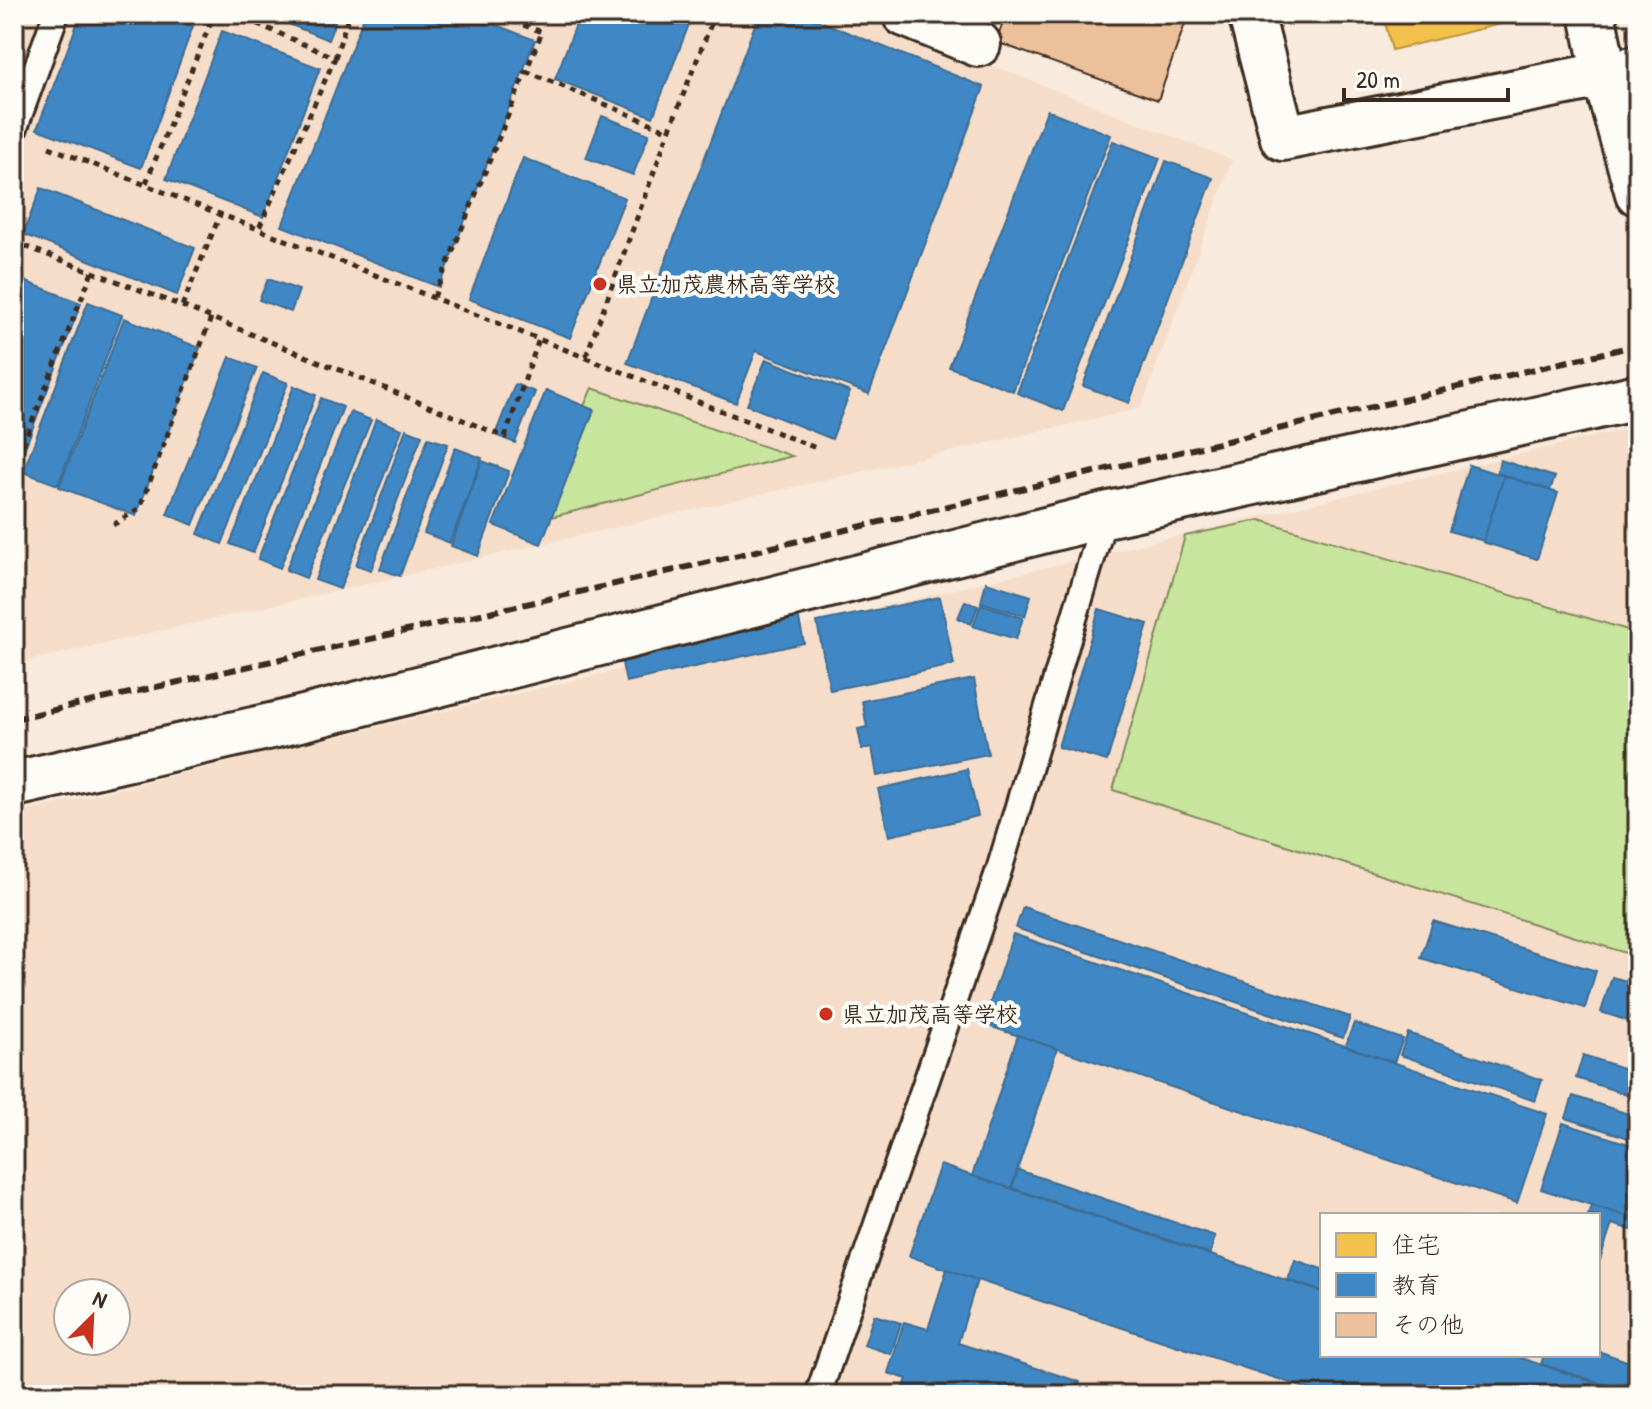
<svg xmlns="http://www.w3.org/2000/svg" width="1652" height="1409" viewBox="0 0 1652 1409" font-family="'Patrick Hand','Klee One',sans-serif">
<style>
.built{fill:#f5ddc9;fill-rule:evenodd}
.green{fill:#c8e59d;stroke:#82885e;stroke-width:2}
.homes{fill:#f2c14e;stroke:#bb9440;stroke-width:2}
.schools{fill:#3f88c5;stroke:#3e6c93;stroke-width:2}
.building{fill:#edc09c;stroke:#3b2a1e;stroke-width:2}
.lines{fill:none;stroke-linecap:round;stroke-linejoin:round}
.lane-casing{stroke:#3b2a1e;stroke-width:30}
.street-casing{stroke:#3b2a1e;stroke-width:50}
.path{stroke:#3b2a1e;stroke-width:5;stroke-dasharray:6 6;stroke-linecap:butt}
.lane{stroke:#fdfcf7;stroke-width:24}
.street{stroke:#fdfcf7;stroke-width:44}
.rail{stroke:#3b2a1e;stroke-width:6;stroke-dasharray:12 6;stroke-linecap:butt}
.poi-dot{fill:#c8321e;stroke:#fdfcf7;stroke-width:3}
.labels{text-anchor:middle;stroke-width:8;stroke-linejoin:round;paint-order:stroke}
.poi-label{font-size:22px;font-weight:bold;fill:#3b2a1e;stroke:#fdfcf7;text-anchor:start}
</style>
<rect width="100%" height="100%" fill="#f8eadc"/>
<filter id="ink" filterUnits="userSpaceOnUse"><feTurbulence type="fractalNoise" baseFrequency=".0125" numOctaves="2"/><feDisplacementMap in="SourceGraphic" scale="16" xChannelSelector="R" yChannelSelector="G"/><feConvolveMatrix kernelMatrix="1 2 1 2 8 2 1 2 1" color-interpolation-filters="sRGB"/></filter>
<g filter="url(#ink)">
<g class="built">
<polygon points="14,14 884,14 882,22 1232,160 1141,408 14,664"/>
<path d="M1638,426V1395H14V814ZM1322,1215H1598V1355H1322ZM68,1293H116V1341H68Z"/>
</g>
<g class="green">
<polygon points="592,388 792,456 532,522"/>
<polygon points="1260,520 1638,633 1638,957 1113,790 1185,536"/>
</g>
<polygon class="homes" points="1383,14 1538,14 1538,15 1392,50"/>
<g class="schools">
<polygon points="81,14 160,14 193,26 141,168 37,129"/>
<polygon points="264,14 338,14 328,40"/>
<polygon points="365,14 468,14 535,40 439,287 282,226"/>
<polygon points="580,14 693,14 653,117 555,79"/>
<polygon points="759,14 802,14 984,87 869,394 756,351 736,403 627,363"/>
<polygon points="222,31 320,68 263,217 166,179"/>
<polygon points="1047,110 1111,135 1013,391 949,367"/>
<polygon points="602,116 649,134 633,175 586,158"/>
<polygon points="1113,141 1160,158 1063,411 1017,393"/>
<polygon points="523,158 625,198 570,338 469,299"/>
<polygon points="1166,161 1213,178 1129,403 1083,386"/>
<polygon points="41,188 195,248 177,295 23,234"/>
<polygon points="14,277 81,303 16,471 14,470"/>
<polygon points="268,279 299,290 291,312 259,300"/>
<polygon points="88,302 122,315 58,485 23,472"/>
<polygon points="124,318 200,348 136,516 59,487"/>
<polygon points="230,357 257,368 193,525 167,514"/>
<polygon points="766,359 850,392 832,439 747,405"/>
<polygon points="263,373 288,383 222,544 198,534"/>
<polygon points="515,384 535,392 515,443 495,435"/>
<polygon points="294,386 316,395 253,553 230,544"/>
<polygon points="546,390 594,410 541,544 493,525"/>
<polygon points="321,398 343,407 280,568 258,559"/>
<polygon points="350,412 371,420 306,578 286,570"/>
<polygon points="376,419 402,429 340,589 315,580"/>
<polygon points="406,429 422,435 371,570 356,565"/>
<polygon points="428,438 448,444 400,576 380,569"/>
<polygon points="455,448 482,458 450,543 424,533"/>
<polygon points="1500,460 1555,477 1550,490 1497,473"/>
<polygon points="482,461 509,471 478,556 451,546"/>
<polygon points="1469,465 1504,476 1484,541 1449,531"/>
<polygon points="1504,476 1558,493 1537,559 1483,542"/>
<polygon points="986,582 1031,596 1025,616 981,602"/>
<polygon points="940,597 954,665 830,690 817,622"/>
<polygon points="965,601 978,606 971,624 958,618"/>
<polygon points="981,604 1023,618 1016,639 973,626"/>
<polygon points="1099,609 1148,624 1107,761 1058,747"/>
<polygon points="797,610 804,643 626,682 619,649"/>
<polygon points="974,679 988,754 877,776 872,747 862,749 858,729 867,727 862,701"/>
<polygon points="967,769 978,816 889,836 878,789"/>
<polygon points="1023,907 1350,1017 1343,1038 1016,928"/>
<polygon points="1433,921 1596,971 1585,1008 1421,958"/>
<polygon points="1013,934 1547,1114 1517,1203 983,1024"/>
<polygon points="1612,977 1638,984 1638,1024 1601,1012"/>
<polygon points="1354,1023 1403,1039 1394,1062 1345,1046"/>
<polygon points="1408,1033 1542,1080 1535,1101 1400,1055"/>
<polygon points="1018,1035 1057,1049 1011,1189 972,1176"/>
<polygon points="1583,1055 1638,1073 1638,1098 1576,1078"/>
<polygon points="1573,1096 1638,1117 1638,1141 1566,1118"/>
<polygon points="1563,1123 1638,1147 1638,1220 1541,1189"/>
<polygon points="940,1165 1322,1292 1322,1355 1512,1355 1632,1395 1327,1395 977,1280 909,1256"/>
<polygon points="1018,1170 1215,1236 1210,1254 1012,1188"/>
<polygon points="1591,1205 1638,1220 1638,1232 1612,1224 1598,1266 1598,1215 1588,1215"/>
<polygon points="1295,1260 1322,1269 1322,1291 1288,1280"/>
<polygon points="947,1269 977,1280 958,1343 1080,1382 1076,1395 901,1395 907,1379 888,1373 904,1322 928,1329"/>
<polygon points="874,1315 901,1323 891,1354 864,1345"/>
<polygon points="1598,1351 1638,1365 1638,1395 1541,1364 1544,1355 1598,1355"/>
</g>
<polygon class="building" points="1006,14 1186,14 1188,15 1158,100 996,42"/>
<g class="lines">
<g class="lane-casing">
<g id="lane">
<polyline points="14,130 56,14"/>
<polyline points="818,1395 999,870 1105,515"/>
</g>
</g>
<g class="street-casing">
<g id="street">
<polyline points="905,14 978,44"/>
<polyline points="1251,14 1283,138 1638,68"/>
<polyline points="1592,14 1605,76 1638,193"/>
<polyline points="14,784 280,724 1105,515 1638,397"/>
</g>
</g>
<g class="path">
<polyline points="235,14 335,58 259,228"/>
<polyline points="335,58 349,14"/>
<polyline points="526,71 669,131 715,14"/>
<polyline points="49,147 816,448"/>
<polyline points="146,183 214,14"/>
<polyline points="14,242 182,306 221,213"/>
<polyline points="434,297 542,32 494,14"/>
<polyline points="182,306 505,437 539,339"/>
<polyline points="586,356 669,131"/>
<polyline points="14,467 92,272"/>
<polyline points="113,525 140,508 211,318"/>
</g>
<use href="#lane" class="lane"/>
<use href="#street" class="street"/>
<polyline class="rail" points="14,719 606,586 1638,345"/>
</g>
</g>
<g class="poi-dot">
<circle cx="600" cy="284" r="8"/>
<circle cx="826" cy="1014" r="8"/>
</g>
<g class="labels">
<g class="poi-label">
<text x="616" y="292">県立加茂農林高等学校</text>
<text x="842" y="1022">県立加茂高等学校</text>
</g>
</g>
<rect width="1652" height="1409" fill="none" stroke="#fdfcf7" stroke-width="48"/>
<rect x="24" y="24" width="1604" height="1361" fill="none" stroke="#3b2a1e" stroke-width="3" filter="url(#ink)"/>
<rect x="1320" y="1213" width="280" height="144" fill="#fdfcf7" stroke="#afa8a0" stroke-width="2"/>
<rect x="1336" y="1233" width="40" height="24" fill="#f2c14e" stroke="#afa8a0" stroke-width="2"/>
<text x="1392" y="1253" font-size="24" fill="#3b2a1e">住宅</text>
<rect x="1336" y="1273" width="40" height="24" fill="#3f88c5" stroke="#afa8a0" stroke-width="2"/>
<text x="1392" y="1293" font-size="24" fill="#3b2a1e">教育</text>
<rect x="1336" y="1313" width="40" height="24" fill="#edc09c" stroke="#afa8a0" stroke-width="2"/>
<text x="1392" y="1333" font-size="24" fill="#3b2a1e">その他</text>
<g transform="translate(92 1317) rotate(24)"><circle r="38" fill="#fdfcf7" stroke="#afa8a0" stroke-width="2"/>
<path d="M0-6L14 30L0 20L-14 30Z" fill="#c8321e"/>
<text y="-12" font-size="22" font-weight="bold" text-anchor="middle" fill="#3b2a1e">N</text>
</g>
<path d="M1344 88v12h164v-12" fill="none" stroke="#3b2a1e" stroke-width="4"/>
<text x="1356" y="88" font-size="24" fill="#3b2a1e" stroke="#fdfcf7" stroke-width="6" paint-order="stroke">20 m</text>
</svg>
